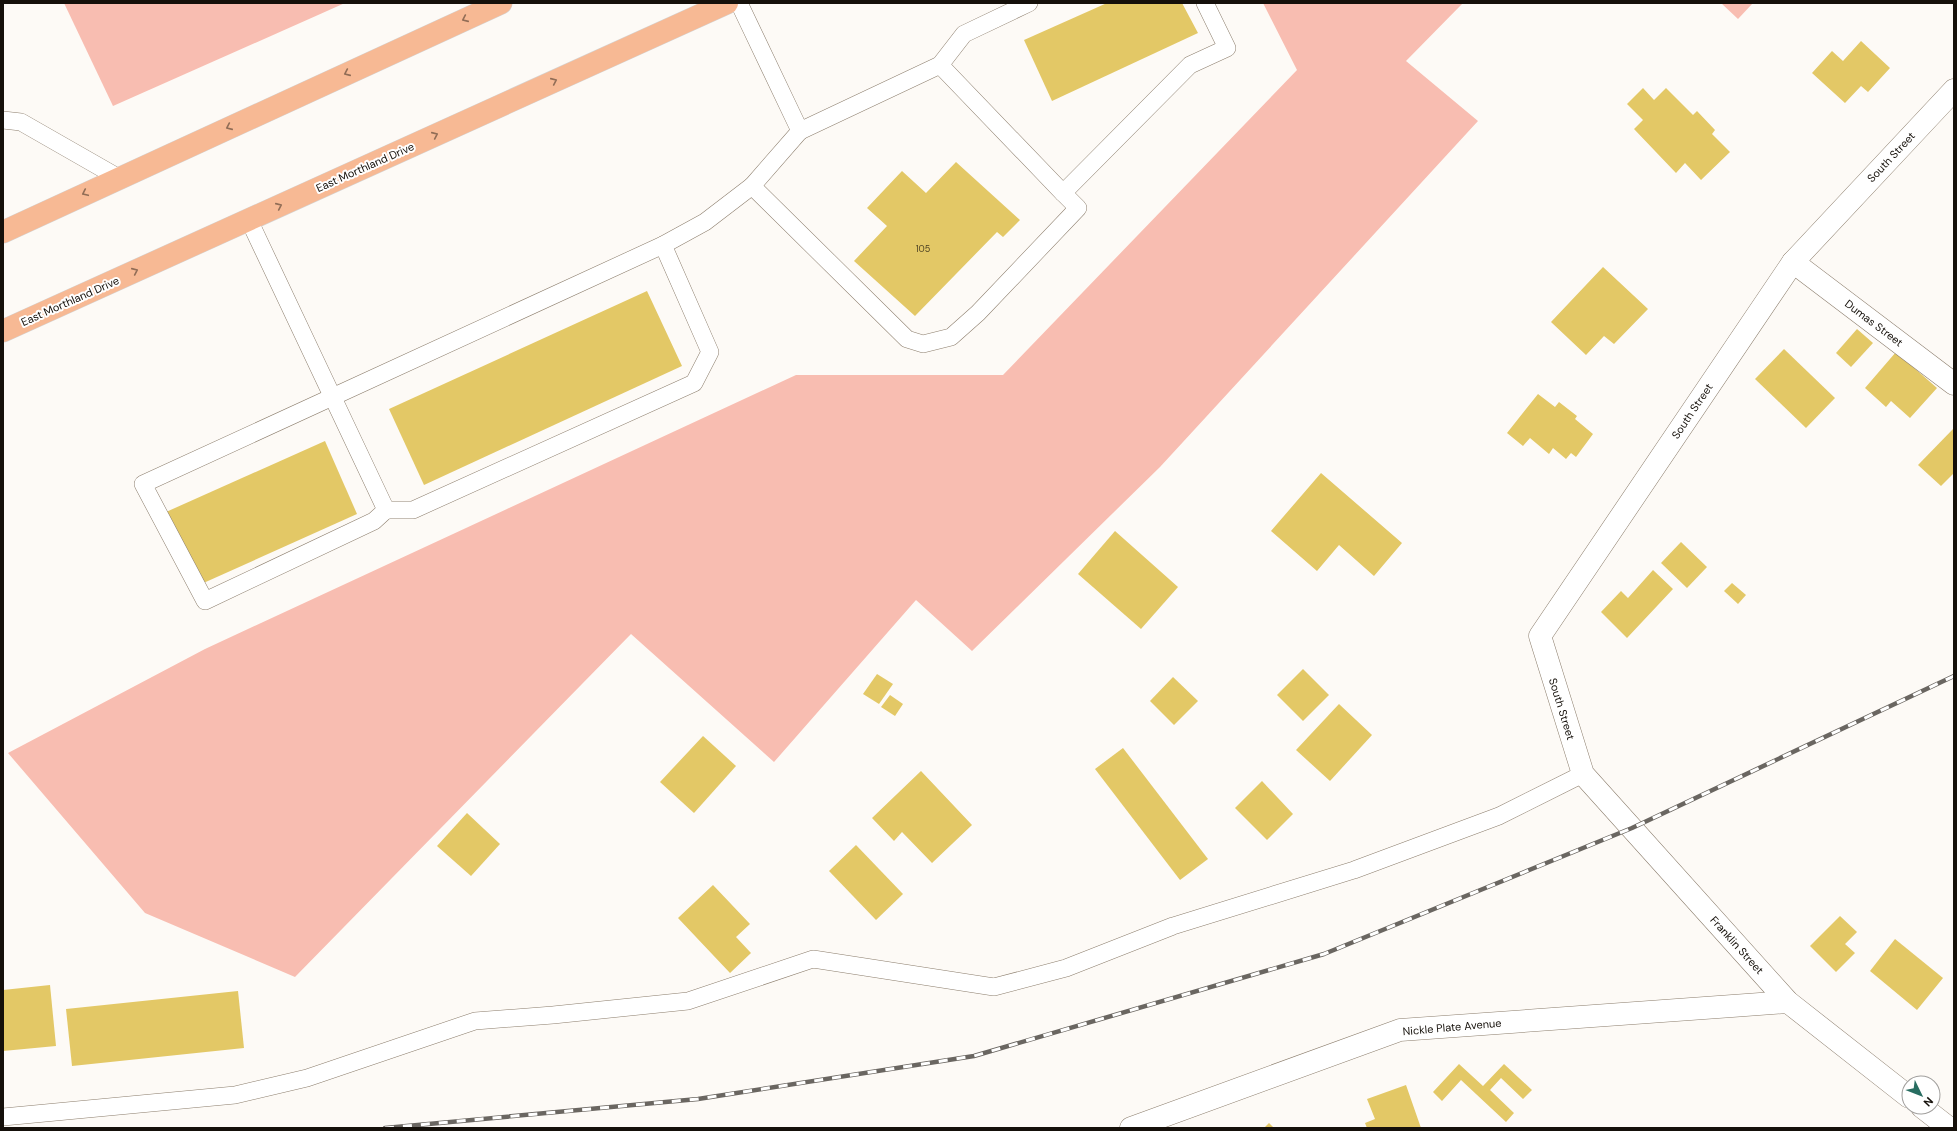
<svg xmlns="http://www.w3.org/2000/svg" width="1957" height="1131" viewBox="0 0 1957 1131" font-family="'DM Sans',sans-serif">
<style>
.green{fill:#f8bdb1}
.building{fill:#e3c866}
.lines{fill:none;stroke-linecap:round;stroke-linejoin:round}
.lane-casing{stroke:#8c7e6d;stroke-width:18}
.street-casing{stroke:#8c7e6d;stroke-width:23}
.highway-casing{stroke:#d5d4d3;stroke-width:23}
.lane{stroke:#fff;stroke-width:17}
.street{stroke:#fff;stroke-width:22}
.highway{stroke:#f7b994;stroke-width:22}
.rail-casing{stroke:#6a6661;stroke-width:4.5}
.rail{stroke:#fff;stroke-width:3;stroke-dasharray:9;stroke-linecap:butt}
.oneway{stroke:#916d56}
.labels{text-anchor:middle;stroke-width:4;stroke-linejoin:round;paint-order:stroke}
.number-label{font-size:9px;fill:#483e21}
.street-label{font-size:11px;fill:#15100a;stroke:#fff}
</style>
<rect width="100%" height="100%" fill="#fdfaf6"/>
<g class="green">
<polygon points="64,3 345,3 113,106"/>
<polygon points="1263,3 1463,3 1406,61 1478,121 1160,467 972,651 916,600 774,762 631,634 295,977 145,913 8,753 205,649 796,375 1003,375 1297,70"/>
<polygon points="1721,3 1753,3 1738,19"/>
</g>
<g class="building">
<polygon points="1107,3 1182,3 1198,33 1052,101 1024,40"/>
<polygon points="1861,41 1890,68 1868,92 1861,86 1845,103 1812,73 1832,51 1843,61"/>
<polygon points="1643,88 1654,100 1666,88 1693,115 1697,111 1715,130 1712,134 1730,152 1701,180 1685,163 1676,173 1634,129 1643,120 1627,104"/>
<polygon points="956,162 1020,220 1003,237 997,232 915,316 854,261 887,226 867,208 902,171 926,193"/>
<polygon points="1603,267 1648,309 1614,344 1604,336 1586,355 1551,322"/>
<polygon points="647,291 682,366 424,485 389,409"/>
<polygon points="1857,329 1873,343 1851,367 1836,353"/>
<polygon points="1784,349 1835,398 1806,428 1755,379"/>
<polygon points="1896,352 1937,388 1910,418 1891,401 1886,407 1865,388"/>
<polygon points="1538,394 1555,407 1559,402 1577,416 1575,419 1593,434 1576,457 1571,453 1566,459 1553,448 1549,454 1530,438 1523,446 1507,433"/>
<polygon points="1954,428 1954,473 1941,486 1918,465"/>
<polygon points="325,441 357,514 199,585 166,512"/>
<polygon points="1321,473 1402,543 1374,576 1339,545 1317,571 1271,531"/>
<polygon points="1115,531 1178,587 1141,629 1078,574"/>
<polygon points="1681,542 1707,567 1687,588 1661,563"/>
<polygon points="1653,570 1673,589 1627,638 1601,612 1621,591 1628,598"/>
<polygon points="1732,583 1746,595 1738,604 1724,591"/>
<polygon points="1303,669 1329,695 1303,721 1277,695"/>
<polygon points="877,674 893,684 879,704 863,694"/>
<polygon points="1173,677 1198,701 1174,725 1150,701"/>
<polygon points="890,695 903,704 895,716 881,707"/>
<polygon points="1339,704 1372,735 1330,781 1296,750"/>
<polygon points="703,736 736,766 694,813 660,782"/>
<polygon points="1123,748 1208,859 1180,880 1095,769"/>
<polygon points="921,771 972,825 932,863 902,832 894,841 872,818"/>
<polygon points="1262,781 1293,814 1267,840 1235,808"/>
<polygon points="467,813 500,844 471,876 437,846"/>
<polygon points="856,845 903,894 876,920 829,871"/>
<polygon points="713,885 750,924 736,937 751,953 730,973 678,918"/>
<polygon points="1840,916 1857,932 1845,944 1855,953 1836,972 1810,946"/>
<polygon points="1895,939 1943,978 1917,1010 1870,971"/>
<polygon points="50,985 56,1046 3,1051 3,990"/>
<polygon points="238,991 244,1048 72,1066 66,1009"/>
<polygon points="1459,1064 1483,1086 1504,1064 1532,1090 1523,1099 1501,1078 1490,1090 1514,1113 1506,1122 1461,1080 1442,1101 1433,1092"/>
<polygon points="1406,1085 1421,1128 1367,1128 1365,1123 1375,1119 1367,1099"/>
<polygon points="1269,1123 1274,1128 1264,1128"/>
</g>
<g class="lines">
<g class="lane-casing">
<g id="lane">
<polyline points="739,3 800,131 752,186 907,339 923,344 951,337 978,313 1078,208 1063,193 1190,65 1227,48 1205,3"/>
<polyline points="940,65 1063,193"/>
<polyline points="3,120 21,122 119,178"/>
<polyline points="800,131 940,65 964,34 1029,3"/>
<polyline points="249,220 386,510 413,510 694,383 710,352 663,245"/>
<polyline points="386,510 374,521 205,601 143,484 663,245 705,222 752,186"/>
<polyline points="3,1117 235,1095 307,1078 475,1021 553,1015 688,1001 813,959 994,987 1066,968 1173,926 1354,870 1499,816 1583,774"/>
</g>
</g>
<g class="street-casing">
<g id="street">
<polyline points="1793,262 1954,384"/>
<polyline points="1909,1097 1788,1002 1583,774 1540,636 1793,262 1954,90"/>
<polyline points="1922,1107 1949,1128"/>
<polyline points="1131,1128 1400,1030 1788,1002"/>
</g>
</g>
<g class="highway-casing">
<g id="highway">
<polyline points="3,232 501,3"/>
<polyline points="3,331 727,3"/>
</g>
</g>
<use href="#lane" class="lane"/>
<use href="#street" class="street"/>
<use href="#highway" class="highway"/>
<g class="rail-casing">
<polyline id="rail" points="385,1128 698,1099 974,1056 1324,954 1632,828 1954,676"/>
</g>
<use href="#rail" class="rail"/>
</g>
<defs><path id="oneway-chevron" d="M-2-3.5L2.5 0L-2 3.5" fill="none" stroke-width="1.6" stroke-linecap="round" stroke-linejoin="round"/></defs>
<g class="oneway">
<use href="#oneway-chevron" transform="translate(465 19) rotate(156)"/>
<use href="#oneway-chevron" transform="translate(347 73) rotate(156)"/>
<use href="#oneway-chevron" transform="translate(554 81) rotate(-24)"/>
<use href="#oneway-chevron" transform="translate(229 127) rotate(156)"/>
<use href="#oneway-chevron" transform="translate(435 135) rotate(-24)"/>
<use href="#oneway-chevron" transform="translate(85 193) rotate(155)"/>
<use href="#oneway-chevron" transform="translate(279 206) rotate(-24)"/>
<use href="#oneway-chevron" transform="translate(135 271) rotate(-24)"/>
</g>
<g class="labels">
<g class="number-label">
<text x="923" y="252">105</text>
</g>
<g class="street-label">
<text transform="translate(1891 157) rotate(-47)" y="4">South Street</text>
<text transform="translate(365 167) rotate(-24)" y="4">East Morthland Drive</text>
<text transform="translate(70 301) rotate(-24)" y="4">East Morthland Drive</text>
<text transform="translate(1874 323) rotate(37)" y="4">Dumas Street</text>
<text transform="translate(1692 411) rotate(-56)" y="4">South Street</text>
<text transform="translate(1562 709) rotate(73)" y="4">South Street</text>
<text transform="translate(1737 945) rotate(48)" y="4">Franklin Street</text>
<text transform="translate(1452 1027) rotate(-5)" y="4">Nickle Plate Avenue</text>
</g>
</g>
<rect width="1957" height="1131" fill="none" stroke="#15100a" stroke-width="8"/>
<g transform="translate(1921 1095) rotate(133)"><circle r="19" fill="#ffffff" stroke="#a19f9d"/>
<path d="M0-3L7 15L0 10L-7 15Z" fill="#286d61"/>
<text y="-6" font-size="11" font-weight="bold" text-anchor="middle" fill="#15100a">N</text>
</g>
</svg>
